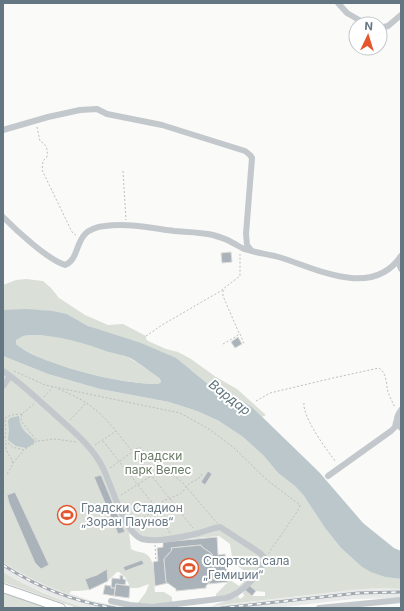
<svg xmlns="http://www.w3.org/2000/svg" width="404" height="611" viewBox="0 0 404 611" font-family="Inter,sans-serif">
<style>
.built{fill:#e8e9e9}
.green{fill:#dadfd7}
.water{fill:#bbc7cb;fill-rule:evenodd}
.building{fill:#aab3b9;stroke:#dcdcda}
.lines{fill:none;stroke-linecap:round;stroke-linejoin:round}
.major-casing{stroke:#b5babe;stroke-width:10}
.path{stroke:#bbbfc2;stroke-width:1;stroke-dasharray:2 2;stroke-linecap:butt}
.minor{stroke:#c3c8cc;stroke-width:6}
.major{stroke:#fff;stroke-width:8}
.rail-casing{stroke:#a2aab0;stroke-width:3}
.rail{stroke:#fff;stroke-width:1.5;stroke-dasharray:4.5;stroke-linecap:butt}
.labels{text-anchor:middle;stroke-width:4;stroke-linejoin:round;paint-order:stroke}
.park-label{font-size:12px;fill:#687a64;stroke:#fff}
.poi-label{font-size:12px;fill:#657683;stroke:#fff;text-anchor:start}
.water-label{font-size:13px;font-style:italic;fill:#60757c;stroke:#fff}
</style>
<rect width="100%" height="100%" fill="#fafaf8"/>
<g class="built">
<polygon points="3,562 25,575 57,589 92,601 130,608 86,608 61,600 28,586 3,572"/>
<polygon points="378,588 401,589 401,598 353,599 275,608 198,608 352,590"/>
</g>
<g class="green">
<polygon points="26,279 43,281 51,288 59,298 85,315 108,325 123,324 146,336 146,339 148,341 166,349 178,352 191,359 216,377 237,389 266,415 262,417 252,407 244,402 230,398 219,389 208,384 192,371 88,326 67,314 37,310 3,310 3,285 16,280"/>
<path d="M31,335C57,335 82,341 106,350C112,353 118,354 124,356C133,359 140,365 148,370C153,373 159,377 161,382L158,384H150C117,381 89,375 57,364C43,359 28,354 16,344L15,340L23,336Z"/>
<path d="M3,356L48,374L100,389L169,402L197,411L219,421L243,437L264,456L278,473L295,486L304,496L325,528L341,548L362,567L385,577L401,579V589L378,588L352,590L212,606C220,602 230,601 238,596L240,599L244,596L243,593L245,590L252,596H265V592L256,591L249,585L252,576L250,578L248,576L249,574L233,563L230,544L219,536L163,541L136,538L129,533L131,549C136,552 142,552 146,554C156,559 154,582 155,592H164L172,597V604H137L146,592L149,584L138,588H131L125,577L119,572H117C104,586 90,592 71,591L69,594C46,586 24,576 3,562Z"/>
<path d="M3,572C29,588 57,600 86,608H77L3,582Z"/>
<polygon points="230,580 239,586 245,580 247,581 233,594 216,597 216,594"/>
<polygon points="3,592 45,607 48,608 3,608"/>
</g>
<g class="water">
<path d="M27,309L52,311L67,314L88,326L141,343L176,358L208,384L219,389L230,398L244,402L252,407L319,472L363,523L394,548L401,551V579L385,577L371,572L362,567L341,548L325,528L304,496L295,486L278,473L264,456L243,437L219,421L197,411L169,402L100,389L48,374L3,356V310ZM31,335C59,335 84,343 109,352C116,354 123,355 130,358C136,361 142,366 148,370C153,374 160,377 161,382L158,384H150C116,381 89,375 57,364C43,359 28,354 16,344V340L23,336Z"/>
<path d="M19,416C20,431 26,431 35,441L33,444L26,448L16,446L8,440L9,430L8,421L10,418Z"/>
</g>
<g class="building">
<polygon points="231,252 232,262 222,263 221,253"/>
<polygon points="238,337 242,344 235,348 231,342"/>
<polygon points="208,471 212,474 205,485 201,482"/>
<polygon points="101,475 125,532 118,534 94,477"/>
<polygon points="15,492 49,565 41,569 35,563 9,503 7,495"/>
<polygon points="217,537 218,555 225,554 228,582 208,584 214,577 212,554 202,547 201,545 171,548 172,550 164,559 166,582 168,583 155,586 153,562 158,561 157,548 163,547 163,542"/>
<polygon points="201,545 202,547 212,554 214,577 206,586 206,588 176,591 176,589 166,582 164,559 172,550 171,548"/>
<polygon points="142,560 144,564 125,571 123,567"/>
<polygon points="107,569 108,581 89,590 85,579 97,575"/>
<polygon points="120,575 123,576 123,579 126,580 125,585 116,584 115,588 111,588 112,578 120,579"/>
<polygon points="116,584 130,586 129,598 114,596"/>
<polygon points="105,585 111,586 111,588 115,588 114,596 103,594"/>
<polygon points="249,585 256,591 252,596 245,590"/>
</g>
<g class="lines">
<g class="major-casing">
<polyline id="major" points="3,588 61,608"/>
</g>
<g class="path">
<path d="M37,127L40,141C47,145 48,149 47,157L43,161L42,170L72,232L77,236"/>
<polyline points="123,171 126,220"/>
<polyline points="223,290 223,296 239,333 237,336 223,344"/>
<polyline points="240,334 244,344"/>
<polyline points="146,336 162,325 219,292 240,276 240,254"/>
<polyline points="14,371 45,385 180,413 209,429 233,447 267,480 300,505 299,509 268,554"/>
<path d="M58,389C84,399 98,409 116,431"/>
<polyline points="44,397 53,387"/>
<path d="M256,401L270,393L333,378L379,368C387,373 386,384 388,392C390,397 392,402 395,407"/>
<path d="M304,403C302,416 327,451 336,462"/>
<polyline points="22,414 11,415 5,418 6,432 5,440 12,447 24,450 37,441 21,421 22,414 35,403"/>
<polyline points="70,420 86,403"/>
<polyline points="38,441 55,439 76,442"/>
<polyline points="103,441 157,509 170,533"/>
<path d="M6,443C4,452 12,456 13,464L7,474"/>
<polyline points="95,445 116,431 193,528"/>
<polyline points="13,463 24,450"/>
<polyline points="110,468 139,447 183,483 217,523"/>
<polyline points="121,495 164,468"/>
<polyline points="134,524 157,509 163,501 180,494 190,483 198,479 203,473"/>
<polyline points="155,545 156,561"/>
<polyline points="3,606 5,608"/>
</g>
<g class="minor">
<polyline points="338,3 347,13 366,24"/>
<polyline points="380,28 388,26 401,15"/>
<polyline points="3,130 48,117 80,110 97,109 107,114 162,125 245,151 250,155 252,158 246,234 247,245 251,250"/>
<path d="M3,217C17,231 47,259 65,265C83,258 71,229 105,226C128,223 151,228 174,231C187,232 201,232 213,235C220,237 227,239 233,243C237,245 240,247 244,249C256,253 269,254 282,258C319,270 373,298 401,256"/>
<polyline points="400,258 399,264 401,269"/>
<path d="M3,371C20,382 35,397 50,410C69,428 92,445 103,468C111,484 125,534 142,539C158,543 183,537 199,533C206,531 213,528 220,527L260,553L265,558C262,573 241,594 226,598L152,607L130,605L111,601"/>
<polyline points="3,386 10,376"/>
<path d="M401,410C396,417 395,422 401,428"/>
<polyline points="328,476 391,431 395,427 396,422"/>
<polyline points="319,608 401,600"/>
</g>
<use href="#major" class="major"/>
<g class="rail-casing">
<g id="rail">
<path d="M3,565C37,587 75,602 115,608"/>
<polyline points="221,608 358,593 401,592"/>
</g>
</g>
<use href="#rail" class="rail"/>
</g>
<defs>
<g id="stadium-ring" transform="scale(1)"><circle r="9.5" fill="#fff" stroke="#e4572e" stroke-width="1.5"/><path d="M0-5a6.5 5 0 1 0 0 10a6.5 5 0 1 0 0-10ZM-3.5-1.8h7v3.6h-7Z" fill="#e4572e"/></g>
</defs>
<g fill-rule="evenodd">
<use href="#stadium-ring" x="67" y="515"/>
<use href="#stadium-ring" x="189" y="568"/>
</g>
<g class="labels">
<g class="park-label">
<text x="158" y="460">Градски<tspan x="158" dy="14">парк Велес</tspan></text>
</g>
<g class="poi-label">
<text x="81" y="512">Градски Стадион<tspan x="81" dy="14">„Зоран Паунов“</tspan></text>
<text x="203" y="565">Спортска сала<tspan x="203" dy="14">„Гемиџии“</tspan></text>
</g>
<g class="water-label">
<text transform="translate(230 397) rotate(38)" y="5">Вардар</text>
</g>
</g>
<rect width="404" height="611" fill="none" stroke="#657683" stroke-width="8"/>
<g transform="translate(368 36) rotate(4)"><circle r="19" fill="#ffffff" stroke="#c1c8cd"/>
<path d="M0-3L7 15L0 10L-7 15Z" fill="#e4572e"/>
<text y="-6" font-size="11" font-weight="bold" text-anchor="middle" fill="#657683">N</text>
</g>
</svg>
